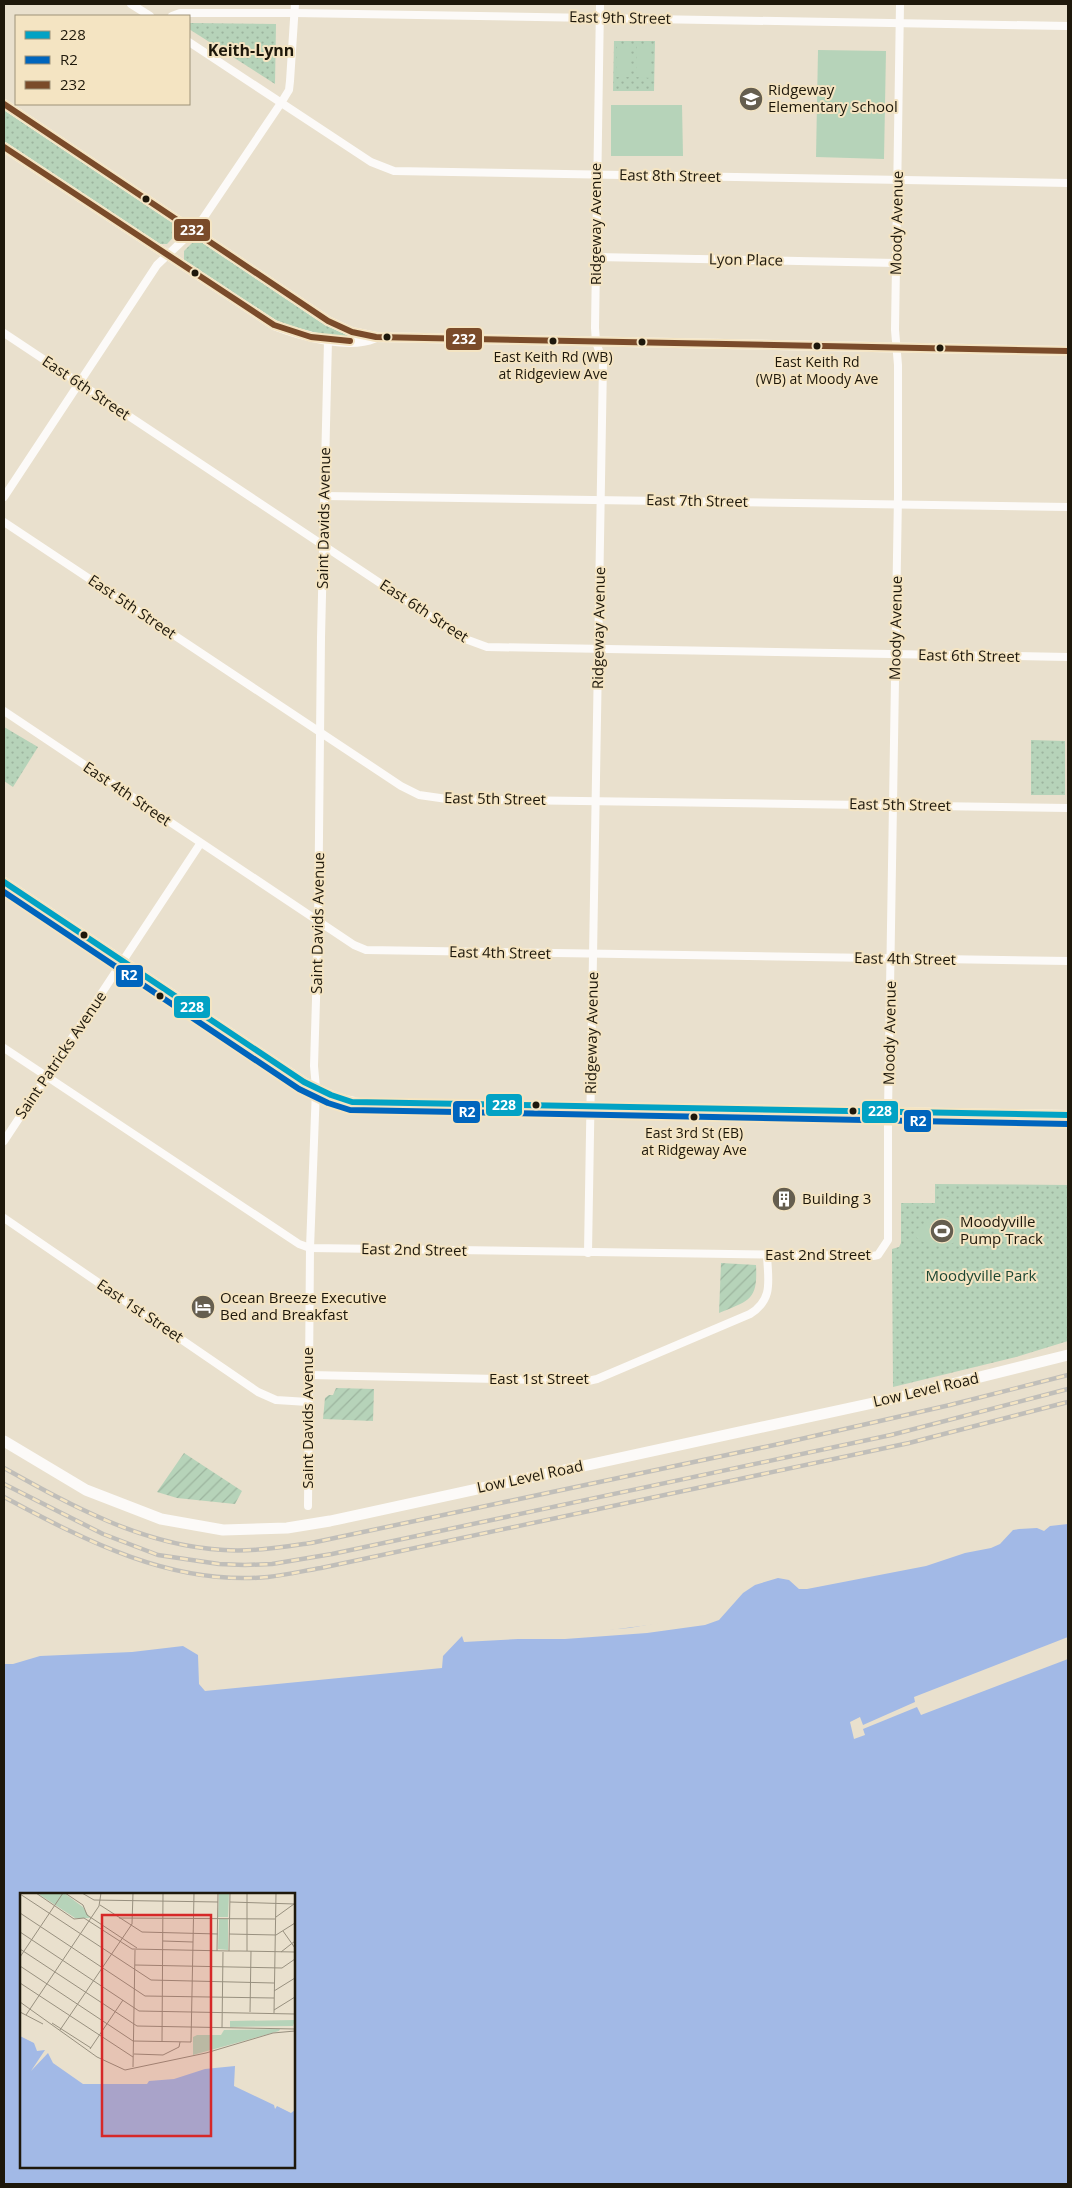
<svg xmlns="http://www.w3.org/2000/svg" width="1072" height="2188" viewBox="0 0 1072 2188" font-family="'Open Sans',sans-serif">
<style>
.park{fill:url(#park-dots)}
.garden{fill:url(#garden-furrows)}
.pitch{fill:#b6d3b9}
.water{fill:#a2b9e6;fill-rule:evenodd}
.pier{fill:#e9e0cd}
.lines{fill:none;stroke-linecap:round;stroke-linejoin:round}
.minor{stroke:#fcfaf8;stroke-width:8}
.tertiary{stroke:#fcfaf8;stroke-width:10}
.secondary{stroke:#fcfaf8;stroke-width:11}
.rail-casing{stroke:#c0beb9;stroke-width:4.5}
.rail{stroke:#f4e4c2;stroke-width:2.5;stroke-dasharray:8;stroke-linecap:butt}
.bus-1-casing{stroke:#f4e4c2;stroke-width:10}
.bus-2-casing{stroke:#f4e4c2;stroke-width:10}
.bus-3-casing{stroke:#f4e4c2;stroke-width:10}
.bus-1{stroke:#02a2c4;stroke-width:6}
.bus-2{stroke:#0065bd;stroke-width:6}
.bus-3{stroke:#7a4b2a;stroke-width:6}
.bus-dot{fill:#1e180b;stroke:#f4e4c2;stroke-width:2}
.labels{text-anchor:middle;stroke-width:4;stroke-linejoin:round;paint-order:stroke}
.bus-label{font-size:14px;fill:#1e180b;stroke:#f4e4c2}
.street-label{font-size:15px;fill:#1e180b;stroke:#f4e4c2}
.poi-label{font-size:15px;fill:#1e180b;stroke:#f4e4c2;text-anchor:start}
.park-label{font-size:15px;fill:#1b4531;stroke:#f4e4c2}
.neighbourhood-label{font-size:16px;font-weight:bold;fill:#1e180b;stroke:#f4e4c2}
.inset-road{fill:none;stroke:#98907f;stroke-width:1}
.view{fill:#d62828;fill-opacity:0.15;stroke:#d62828;stroke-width:2.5}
.inset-edge{fill:none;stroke:#1e180b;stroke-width:2.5}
.line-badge{stroke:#f4e4c2;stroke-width:2}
.badge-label{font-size:14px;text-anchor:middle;font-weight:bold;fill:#fff}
</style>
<defs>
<pattern id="park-dots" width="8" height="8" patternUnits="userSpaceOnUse" patternTransform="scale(1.25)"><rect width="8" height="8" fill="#b6d3b9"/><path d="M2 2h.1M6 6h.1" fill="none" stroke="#9cb49e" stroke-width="1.8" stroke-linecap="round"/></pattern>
<pattern id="garden-furrows" width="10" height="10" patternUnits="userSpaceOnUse" patternTransform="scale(1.25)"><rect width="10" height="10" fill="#b6d3b9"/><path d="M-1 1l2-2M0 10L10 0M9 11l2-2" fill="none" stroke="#9cb49e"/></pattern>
</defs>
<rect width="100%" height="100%" fill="#e9e0cd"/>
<g class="park">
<polygon points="189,23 276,24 275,84 189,29"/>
<polygon points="614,41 655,41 654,91 613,91"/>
<polygon points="4,110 182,228 167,244 157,244 4,142"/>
<polygon points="194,241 200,241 363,337 321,336 279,322 184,262 184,251"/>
<polygon points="4,727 38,747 13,787 4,781"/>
<polygon points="1031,740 1065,741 1065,795 1031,795"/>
<polygon points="935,1184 1068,1185 1068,1341 1016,1357 893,1387 892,1249 899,1247 901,1243 901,1203 935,1203"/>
</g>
<g class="garden">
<path d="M721,1263L756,1265C758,1301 749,1300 719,1313Z"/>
<polygon points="336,1388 374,1389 373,1421 323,1419 325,1398 329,1395 333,1395"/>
<polygon points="184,1453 242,1491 235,1504 177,1498 157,1492"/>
</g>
<g class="pitch">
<polygon points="617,44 631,44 631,77 616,77"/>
<polygon points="637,45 651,45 651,78 636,77"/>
<polygon points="818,50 886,51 884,159 816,157"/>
<polygon points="611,105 682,105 683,156 611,156"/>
<path d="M944,1216L966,1220L971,1229C968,1234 962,1240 956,1242C945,1246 917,1246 914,1233C920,1223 933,1221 944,1216Z"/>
</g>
<path class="water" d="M1068,1520V2184H4V1664H13L40,1656L132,1652L183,1646L198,1655L199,1684L205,1691L442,1668L443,1656L462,1636L519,1632L586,1633L705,1618L714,1613L742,1586L781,1573L805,1583L995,1541L1011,1528ZM21,1894H294V2167H21Z"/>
<g class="pier">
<polygon points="1068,1517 1068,1524 1050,1526 1044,1531 1037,1528 1019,1529 1013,1530 1000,1544 991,1548 965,1553 926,1566 807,1589 799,1589 789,1580 778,1578 755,1585 743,1593 719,1620 705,1625 647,1633 565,1639 518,1639 464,1642 462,1636 464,1634 519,1630 586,1631 629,1628 704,1615 731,1596 740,1584 781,1570 792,1573 805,1580 995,1539 1015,1524"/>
<polygon points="1068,1637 1068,1659 921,1715 917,1707 863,1729 865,1735 854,1739 850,1722 860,1717 863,1725 915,1702 914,1697"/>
</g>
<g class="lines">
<g class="minor">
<polyline points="131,4 150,16"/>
<polyline points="172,16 180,13 295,13 1068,26"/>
<polyline points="189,42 371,162 394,171 1068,183"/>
<polyline points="596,257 896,263"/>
<polyline points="4,333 431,617 468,640 487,647 1068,657"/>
<polyline points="325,496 1068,507"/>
<polyline points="4,497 157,265 198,226 281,103 289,90 290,81 295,4"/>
<polyline points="4,522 401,786 419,795 447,799 1068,808"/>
<polyline points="4,711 354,945 366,950 1068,961"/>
<polyline points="4,1048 299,1244 310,1248 873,1256 878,1255 888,1240 888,1112 898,495 898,365 895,330 900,4"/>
<polyline points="4,1141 200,844"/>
<polyline points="4,1218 258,1392 276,1400 308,1402"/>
<polyline points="588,1253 603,362 596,342 595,328 600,4"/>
<path d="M309,1375L588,1381L597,1379L750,1314C774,1299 768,1280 767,1255"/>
<polyline points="308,1506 310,1248 316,1088 314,1066 318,934 321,638 328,340"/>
</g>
<g class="tertiary">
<polyline points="4,104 328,321 352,332 376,337 1068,351"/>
<path d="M4,147L274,325C300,335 348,349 374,338"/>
<path d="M4,882L304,1082C323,1092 339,1100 360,1103L1068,1115"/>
</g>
<polyline class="secondary" points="4,1441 86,1490 161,1519 223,1530 287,1528 330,1521 896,1398 1068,1355"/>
<g class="rail-casing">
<g id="rail">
<path d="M4,1468C72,1506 144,1546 224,1550C253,1552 282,1547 311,1543L779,1444L950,1405L1068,1375"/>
<polyline points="4,1484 103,1534 158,1555 219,1564 245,1565 272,1564 332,1554 891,1435 1068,1389"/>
<path d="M4,1497C86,1541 172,1586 268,1577C286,1575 303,1571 321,1568L909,1443L1068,1402"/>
</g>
</g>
<use href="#rail" class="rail"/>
<g class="bus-1-casing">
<polyline id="bus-1" points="4,882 304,1082 331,1095 352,1102 1068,1115"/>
</g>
<g class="bus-2-casing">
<polyline id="bus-2" points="4,892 299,1089 328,1103 350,1110 1068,1124"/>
</g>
<g class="bus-3-casing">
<g id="bus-3">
<polyline points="4,104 328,321 352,332 376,337 1068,351"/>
<polyline points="4,147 274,325 311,337 350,341"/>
</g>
</g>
<use href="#bus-1" class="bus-1"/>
<use href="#bus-2" class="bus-2"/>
<use href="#bus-3" class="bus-3"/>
</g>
<defs>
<g id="school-disc" transform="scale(1.25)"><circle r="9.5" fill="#655e4f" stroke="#f4e4c2"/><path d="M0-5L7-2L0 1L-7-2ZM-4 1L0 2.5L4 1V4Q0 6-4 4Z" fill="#fff"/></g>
<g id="building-disc" transform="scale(1.25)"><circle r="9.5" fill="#655e4f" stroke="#f4e4c2"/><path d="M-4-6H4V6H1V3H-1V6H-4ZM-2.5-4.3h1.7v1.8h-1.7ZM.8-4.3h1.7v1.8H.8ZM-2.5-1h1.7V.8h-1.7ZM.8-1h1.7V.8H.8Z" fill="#fff"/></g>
<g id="stadium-disc" transform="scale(1.25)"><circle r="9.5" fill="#655e4f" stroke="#f4e4c2"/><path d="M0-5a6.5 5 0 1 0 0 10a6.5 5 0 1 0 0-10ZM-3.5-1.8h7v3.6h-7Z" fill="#fff"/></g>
<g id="hotel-disc" transform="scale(1.25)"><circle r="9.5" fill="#655e4f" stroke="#f4e4c2"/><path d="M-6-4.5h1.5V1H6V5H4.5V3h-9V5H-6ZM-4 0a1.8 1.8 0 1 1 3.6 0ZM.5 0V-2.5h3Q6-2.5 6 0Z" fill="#fff"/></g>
</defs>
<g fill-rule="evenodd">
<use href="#school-disc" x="751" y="99"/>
<use href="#building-disc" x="784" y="1199"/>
<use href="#stadium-disc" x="942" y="1231"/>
<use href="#hotel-disc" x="203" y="1307"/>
</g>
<g class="bus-dot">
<circle cx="146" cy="199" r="4.5"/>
<circle cx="195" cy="273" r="4.5"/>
<circle cx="387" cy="337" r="4.5"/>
<circle cx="553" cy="341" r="4.5"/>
<circle cx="642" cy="342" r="4.5"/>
<circle cx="817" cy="346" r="4.5"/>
<circle cx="940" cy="348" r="4.5"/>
<circle cx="84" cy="935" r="4.5"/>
<circle cx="160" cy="996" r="4.5"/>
<circle cx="536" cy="1105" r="4.5"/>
<circle cx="853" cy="1111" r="4.5"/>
<circle cx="694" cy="1117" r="4.5"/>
</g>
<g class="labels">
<g class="bus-label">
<text x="553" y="362">East Keith Rd (WB)<tspan x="553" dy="17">at Ridgeview Ave</tspan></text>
<text x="817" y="367">East Keith Rd<tspan x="817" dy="17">(WB) at Moody Ave</tspan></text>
<text x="694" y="1138">East 3rd St (EB)<tspan x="694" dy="17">at Ridgeway Ave</tspan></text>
</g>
<g class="street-label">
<text transform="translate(620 18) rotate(1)" y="5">East 9th Street</text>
<text transform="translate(670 176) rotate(1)" y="5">East 8th Street</text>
<text transform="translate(897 223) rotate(-89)" y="5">Moody Avenue</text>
<text transform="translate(596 224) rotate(-90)" y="5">Ridgeway Avenue</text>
<text transform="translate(746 260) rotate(1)" y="5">Lyon Place</text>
<text transform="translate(86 388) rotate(34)" y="5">East 6th Street</text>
<text transform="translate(697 501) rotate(1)" y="5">East 7th Street</text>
<text transform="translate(324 518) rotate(-89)" y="5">Saint Davids Avenue</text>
<text transform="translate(132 607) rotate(34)" y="5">East 5th Street</text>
<text transform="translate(424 611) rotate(33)" y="5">East 6th Street</text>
<text transform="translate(599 628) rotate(-89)" y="5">Ridgeway Avenue</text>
<text transform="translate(896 628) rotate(-89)" y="5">Moody Avenue</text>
<text transform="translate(969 656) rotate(1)" y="5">East 6th Street</text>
<text transform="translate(127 794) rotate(34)" y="5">East 4th Street</text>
<text transform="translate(495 799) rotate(1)" y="5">East 5th Street</text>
<text transform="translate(900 805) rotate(1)" y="5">East 5th Street</text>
<text transform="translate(318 923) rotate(-89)" y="5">Saint Davids Avenue</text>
<text transform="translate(500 953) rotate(1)" y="5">East 4th Street</text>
<text transform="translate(905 959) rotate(1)" y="5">East 4th Street</text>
<text transform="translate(592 1033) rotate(-89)" y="5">Ridgeway Avenue</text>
<text transform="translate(890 1033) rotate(-89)" y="5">Moody Avenue</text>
<text transform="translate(61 1055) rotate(-56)" y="5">Saint Patricks Avenue</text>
<text transform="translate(414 1250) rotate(1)" y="5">East 2nd Street</text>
<text x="818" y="1260">East 2nd Street</text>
<text transform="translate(140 1311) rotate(34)" y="5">East 1st Street</text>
<text x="539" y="1384">East 1st Street</text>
<text transform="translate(926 1390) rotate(-13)" y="5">Low Level Road</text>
<text transform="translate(308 1418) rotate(-90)" y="5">Saint Davids Avenue</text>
<text transform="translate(530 1477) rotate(-12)" y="5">Low Level Road</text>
</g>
<g class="poi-label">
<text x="768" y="95">Ridgeway<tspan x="768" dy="17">Elementary School</tspan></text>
<text x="802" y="1204">Building 3</text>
<text x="960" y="1227">Moodyville<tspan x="960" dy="17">Pump Track</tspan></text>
<text x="220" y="1303">Ocean Breeze Executive<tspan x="220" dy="17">Bed and Breakfast</tspan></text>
</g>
<g class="park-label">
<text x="981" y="1281">Moodyville Park</text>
</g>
<g class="neighbourhood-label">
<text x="251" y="56">Keith-Lynn</text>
</g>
</g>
<g transform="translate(20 1893)">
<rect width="275" height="275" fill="#e9e0cd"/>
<path d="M275,127L273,133L210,134V128Z" fill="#b6d3b9"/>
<path d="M17,0H44L63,14L70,25H55ZM199,0H209L208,24H198ZM199,26H208V57L198,56ZM260,136L259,138L173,162V144L177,142H201L204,137Z" fill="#b6d3b9"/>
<path d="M0,143L14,150L17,158L25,157L11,178L28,160L33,170L63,191H127L129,188L154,186L185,176L215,173L214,193L254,212L255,216L257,213L271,220L275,217V275H0Z" fill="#a2b9e6"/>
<path class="inset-road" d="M16,0L54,26L64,25L112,56L209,58M45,0L63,12L67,22L117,55M62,0L74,7L198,9M210,0L209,58H220M0,1L131,87L254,90M210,9L275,11M80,12L122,39L198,41M0,20L125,103L254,105M256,24L274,11M99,25L255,26M263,38L275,55M0,39L119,118L275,121M209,41L256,42L275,30M143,48L173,49M0,56L117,133L275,136M197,58L198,0M220,58L275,59M227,58V0M261,59L275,48M0,64L43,0M115,72L262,75L275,66M0,73L113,148L171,149L174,0M0,90L113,164M254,98L275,85M0,109L77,164L105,177L186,160L253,140L275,138M254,117L275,104M0,119L23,131M230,119L231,58M254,120L256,0M6,122L79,13L81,0M32,130L71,155M202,135L203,59M40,137L112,31L113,0M142,149L143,0M70,156L103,107M114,161L143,162L159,154L160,149M113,174L115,57"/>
<path class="view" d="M82,22H191V243H82Z"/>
<rect width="275" height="275" class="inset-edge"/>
</g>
<g class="line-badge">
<rect x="173" y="218" width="38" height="24" rx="5" fill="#7a4b2a"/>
<rect x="445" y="327" width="38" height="24" rx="5" fill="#7a4b2a"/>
<rect x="115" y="964" width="29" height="24" rx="5" fill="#0065bd"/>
<rect x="173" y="995" width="38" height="24" rx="5" fill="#02a2c4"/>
<rect x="485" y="1093" width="38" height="24" rx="5" fill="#02a2c4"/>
<rect x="861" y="1100" width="38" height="24" rx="5" fill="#02a2c4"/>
<rect x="452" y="1100" width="29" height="24" rx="5" fill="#0065bd"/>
<rect x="903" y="1109" width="29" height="24" rx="5" fill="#0065bd"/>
</g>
<g class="badge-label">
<text x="192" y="235">232</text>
<text x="464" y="344">232</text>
<text x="129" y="980">R2</text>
<text x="192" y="1012">228</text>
<text x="504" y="1110">228</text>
<text x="880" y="1116">228</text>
<text x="467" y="1117">R2</text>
<text x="918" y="1126">R2</text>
</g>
<rect width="1072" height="2188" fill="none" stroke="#1e180b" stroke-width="10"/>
<rect x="15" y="15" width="175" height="90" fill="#f4e4c2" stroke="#9e9279"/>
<rect x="25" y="31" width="25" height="8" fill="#02a2c4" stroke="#9e9279"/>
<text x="60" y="40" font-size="15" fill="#1e180b">228</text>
<rect x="25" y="56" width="25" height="8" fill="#0065bd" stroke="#9e9279"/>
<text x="60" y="65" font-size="15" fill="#1e180b">R2</text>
<rect x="25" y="81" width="25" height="8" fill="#7a4b2a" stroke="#9e9279"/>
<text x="60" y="90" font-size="15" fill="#1e180b">232</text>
</svg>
